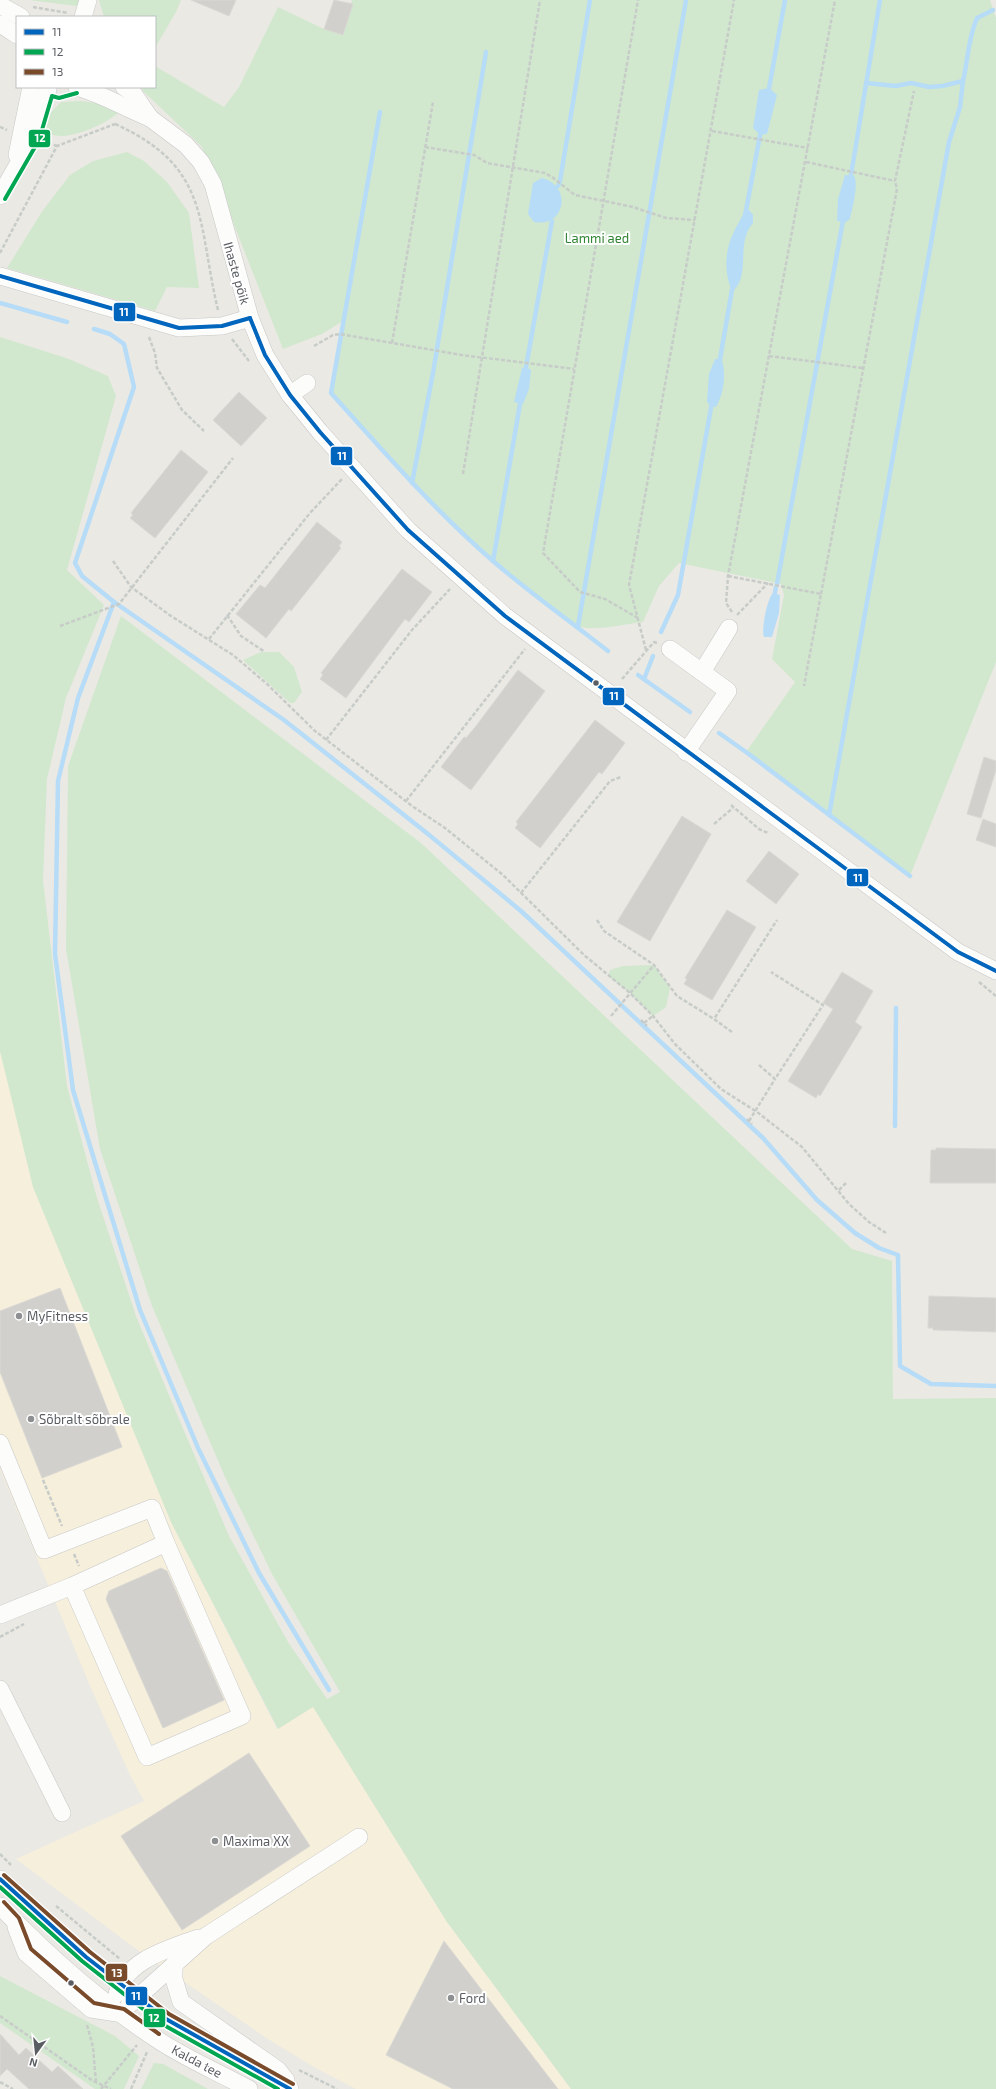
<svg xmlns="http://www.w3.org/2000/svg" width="996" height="2089" viewBox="0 0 996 2089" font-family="'Exo 2',sans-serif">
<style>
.commercial{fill:#f6efdb}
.green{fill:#d1e8ce}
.water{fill:#b6dcf7}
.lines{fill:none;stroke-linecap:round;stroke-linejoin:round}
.stream{stroke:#b6dcf7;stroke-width:4.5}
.building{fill:#d1d0cd;stroke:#dad8d3}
.minor-casing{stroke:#c7c7c7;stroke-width:18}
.path{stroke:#c7ccc9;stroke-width:2.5;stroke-dasharray:4 2;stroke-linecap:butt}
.minor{stroke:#fcfcfb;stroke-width:17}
.bus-1-casing{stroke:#fff;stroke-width:7}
.bus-2-casing{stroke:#fff;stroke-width:7}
.bus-3-casing{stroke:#fff;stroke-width:7}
.bus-1{stroke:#0065bd;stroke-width:4}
.bus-2{stroke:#00a651;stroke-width:4}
.bus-3{stroke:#7a4b2a;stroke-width:4}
.bus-dot{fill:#5a5e63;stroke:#fff;stroke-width:1.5}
.poi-dot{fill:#8d8f90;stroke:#fff;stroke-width:1.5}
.labels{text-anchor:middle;stroke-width:4;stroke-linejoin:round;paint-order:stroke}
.park-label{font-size:13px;fill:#2f8432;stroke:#fff}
.street-label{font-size:13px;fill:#5a5e63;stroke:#fff}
.poi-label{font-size:13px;fill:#5a5e63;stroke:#fff;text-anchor:start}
.line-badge{stroke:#fff;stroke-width:1.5}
.badge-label{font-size:11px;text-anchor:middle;font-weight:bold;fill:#fff}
</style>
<rect width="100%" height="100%" fill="#ebe9e4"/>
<polygon class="commercial" points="0,1051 33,1187 171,1522 277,1729 313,1707 447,1922 571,2089 356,2089 314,2067 268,2039 139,1951 16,1859 144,1801 130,1775 91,1688 0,1469"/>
<g class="green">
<polygon points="29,0 88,0 85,7"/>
<polygon points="99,0 181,0 176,12 155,48 155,17 104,17"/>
<path d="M352,0H990L996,18V662L910,876L746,752L795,682L772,659L784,595L781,584L679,563L659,586L643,622C623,624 599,631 580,627C570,625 553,609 545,602C464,543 398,467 331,393L343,321L322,334L283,349L234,225L220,182L201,146L142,90L143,87H155V66L224,107L239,87L278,7L324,29L342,35Z"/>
<path d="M80,101L97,103L118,113C106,124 79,135 63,136C56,136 50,134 44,133L49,114L61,102Z"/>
<polygon points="127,152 144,161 167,182 189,213 199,288 167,287 155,311 7,268 43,210 70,175 93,161"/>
<polygon points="0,337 69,359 108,376 116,396 67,570 104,605 66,698 47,779 43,880 67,1086 97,1198 136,1316 176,1412 229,1536 288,1642 327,1699 340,1692 272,1574 225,1477 152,1306 100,1149 66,949 68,766 121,616 421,843 852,1249 892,1261 893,1399 996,1398 996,2089 571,2089 447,1922 313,1707 278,1729 171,1522 33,1187 0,1051"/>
<polygon points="261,652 279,652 294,667 302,692 294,703 290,703 243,660"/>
<polygon points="654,965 670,988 666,1007 653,1016 630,993 608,976 610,970 623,966"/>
<polygon points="0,1976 115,2036 139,2056 124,2089 95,2089 0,2023"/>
<polygon points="154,2063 163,2064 208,2089 141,2089"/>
</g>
<g class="water">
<polygon points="769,88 777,95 767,134 760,135 753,128 759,90"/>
<path d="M845,175L854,176C859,184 852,209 850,219L846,222L837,221L838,199Z"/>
<path d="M542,178C573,186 565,228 534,222L528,214L533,183Z"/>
<path d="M749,210L753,215V223C736,242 750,272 735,289L731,288C724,272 725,250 733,234C736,226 741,220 744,212Z"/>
<path d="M715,359L722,360C726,375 724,393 716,407L711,406L707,402L709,374Z"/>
<polygon points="526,367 531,370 529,389 523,404 514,402 522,368"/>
<path d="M773,593L780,595L779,613L772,637H764C761,630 767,599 773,593Z"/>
</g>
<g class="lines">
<g class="stream">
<path d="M866,83L896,86L911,83L929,87L942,86L963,81C968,60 968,38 977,18L993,10"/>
<polyline points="768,94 785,0"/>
<path d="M380,112L331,393C383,451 434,510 493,561C530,593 570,621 608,651"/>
<polyline points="850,181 880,0"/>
<polyline points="558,186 560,181 590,0"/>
<polyline points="745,216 761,130"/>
<polyline points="0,303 67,322"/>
<polyline points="94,329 110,334 124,344 134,387 75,563 82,576 114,602 78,698 58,781 55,954 73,1090 140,1310 198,1448 259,1573 329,1690"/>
<polyline points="719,365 733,284"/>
<polyline points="526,367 552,221"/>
<polyline points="412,483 433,373 486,52"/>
<polyline points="493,561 520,404"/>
<polyline points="777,584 844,215"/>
<polyline points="774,598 776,587"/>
<polyline points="114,602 284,720 428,834 521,911 763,1138 817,1200 855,1233 879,1248 898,1255 900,1366 931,1384 996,1386"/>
<polyline points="578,626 686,0"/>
<polyline points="661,632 678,595 712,402"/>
<polyline points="638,675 690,712"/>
<polyline points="644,679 653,656"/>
<polyline points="719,733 746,752 910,876"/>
<polyline points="829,815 949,142 960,107 963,81"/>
<polyline points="895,1126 896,1008"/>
</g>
</g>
<g class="building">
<polygon points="191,0 236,0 229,16"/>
<polygon points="334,0 353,4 343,35 324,29"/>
<polygon points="239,392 267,418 241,446 213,420"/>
<polygon points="181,450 208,472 155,538 130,518 133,515 131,513"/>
<polygon points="317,522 342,542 339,546 341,548 291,611 289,609 266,638 236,614 260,585 265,588"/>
<polygon points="402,569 432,592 409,622 405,619 346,698 320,679 323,675 321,673"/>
<polygon points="518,670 545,691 471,790 441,767 464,737 466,738 476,726"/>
<polygon points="595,720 625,743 602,774 599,772 540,848 515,828 518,824 516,822"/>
<polygon points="984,757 996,761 996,770 981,818 967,814"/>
<polygon points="682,816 711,834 650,941 617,922"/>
<polygon points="983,819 996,824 996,847 976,840"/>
<polygon points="769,851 799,874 776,904 746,881"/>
<polygon points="727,910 756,927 712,1000 684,984 687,979 685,978"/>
<polygon points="842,972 873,991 855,1022 862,1027 820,1096 818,1094 816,1098 788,1081 833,1009 823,1003"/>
<polygon points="936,1148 996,1149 996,1183 930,1183 931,1150 936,1150"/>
<polygon points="60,1288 122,1447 42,1478 0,1372 0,1311"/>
<polygon points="929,1296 996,1298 996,1332 933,1330 933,1328 928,1328"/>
<polygon points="161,1568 167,1571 224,1700 163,1728 106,1599 109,1591"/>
<polygon points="249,1753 310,1846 182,1930 121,1836"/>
<polygon points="444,1941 558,2089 453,2089 386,2055"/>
<polygon points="0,2034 19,2055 26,2048 52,2072 58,2066 83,2089 29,2089 7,2069 0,2076"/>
</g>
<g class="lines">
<g class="minor-casing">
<g id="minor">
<polyline points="0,5 21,17"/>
<polyline points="83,17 88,0"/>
<polyline points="0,24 17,35"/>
<path d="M77,87C102,94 125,108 150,118"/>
<polyline points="124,87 133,93 150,118 186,145 201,162 213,184 250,318 265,355 290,395 320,432 408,530 505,616 958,952 996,971"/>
<polyline points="17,155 31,87"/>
<polyline points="0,196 33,138 48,89"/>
<polyline points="0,276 179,328 222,326 250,318"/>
<polyline points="290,395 307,383"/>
<polyline points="670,649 728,691 686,752"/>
<polyline points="702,672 729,628"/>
<polyline points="0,1443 44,1550 152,1508 166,1543"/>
<polyline points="0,1615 72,1586 147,1757 242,1716 166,1543 72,1586"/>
<polyline points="0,1689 62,1813"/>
<polyline points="0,1879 86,1957 166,2019 290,2089"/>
<path d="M0,1906C47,1955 99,2001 155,2038C184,2058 218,2072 249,2089"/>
<polyline points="16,1927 26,1953 91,2009 117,2013"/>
<polyline points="174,1964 174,1979 181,2002 278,2070 286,2080"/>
<path d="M117,1994C126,1960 168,1949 198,1938"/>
<polyline points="129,2005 206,1936 359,1837"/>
</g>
</g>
<g class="path">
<polyline points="33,7 68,13"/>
<path d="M115,124C211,167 197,223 218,310"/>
<polyline points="0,127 7,130"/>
<polyline points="712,131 808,148"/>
<polyline points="48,143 57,146"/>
<polyline points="425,147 474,155 487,163 545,173 552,177 575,195 633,207 666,218 695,220"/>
<polyline points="806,162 895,181"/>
<polyline points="0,253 57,146 115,124"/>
<polyline points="149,337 155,353 157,368 182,410 204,431"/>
<polyline points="232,339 249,361"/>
<polyline points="392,343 433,102"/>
<polyline points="314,346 333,335 340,334 462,355 574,369"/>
<polyline points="769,356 863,368"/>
<polyline points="463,474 540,0"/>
<polyline points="113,561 131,587 171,616 233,655 267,684 315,731 412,806 445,828 503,875 584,955 630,993 653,1016 675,1044 721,1089 757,1112 802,1147 849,1204 869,1222 886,1233"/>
<polyline points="728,576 821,594 804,686"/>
<polyline points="821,594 897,189 895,181 914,91"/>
<polyline points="732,612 726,603 728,576 835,0"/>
<polyline points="227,615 241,636 265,652"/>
<polyline points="737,615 768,583"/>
<polyline points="638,618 605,599 580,592 543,553 638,0"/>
<polyline points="60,626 119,604 233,458"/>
<polyline points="209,639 310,513 342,479"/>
<polyline points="646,650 629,585 734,0"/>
<polyline points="622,679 654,642 657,643"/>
<polyline points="326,740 412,630 450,589"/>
<polyline points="406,801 525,649"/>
<polyline points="731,805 759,829 768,833"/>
<polyline points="714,824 733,808"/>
<polyline points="521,893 610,781 621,777"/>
<polyline points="597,920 604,931 654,965 677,996 714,1019"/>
<polyline points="979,982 996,996"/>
<polyline points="611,1016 654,965"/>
<polyline points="641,1020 647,1026"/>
<polyline points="644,1023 653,1016"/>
<polyline points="732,1032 714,1019 777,920"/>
<polyline points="759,1065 775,1079 823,1005 771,972"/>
<polyline points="747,1119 752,1124"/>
<polyline points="749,1121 775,1079"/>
<polyline points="839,1190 846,1183"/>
<polyline points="43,1480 62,1526"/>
<polyline points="74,1554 79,1566"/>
<polyline points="0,1637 24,1624"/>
<polyline points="0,1854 11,1865"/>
<polyline points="56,1906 120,1959"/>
<polyline points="0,2016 93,2081 111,2089"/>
<polyline points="87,2025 93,2047 96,2083"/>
<polyline points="299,2070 337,2089"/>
<polyline points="0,2082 13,2089"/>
<polyline points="101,2089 137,2045"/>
<polyline points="131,2089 147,2052"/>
</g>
<use href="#minor" class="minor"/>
<g class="bus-1-casing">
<g id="bus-1">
<polyline points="0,276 179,328 222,326 250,318"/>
<polyline points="250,318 265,355 290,395 320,432 408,530 505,616 958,952 996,971"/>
<polyline points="0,1879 86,1957 166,2019 290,2089"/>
</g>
</g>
<g class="bus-2-casing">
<g id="bus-2">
<polyline points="5,199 39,140 52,96 59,98 77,93"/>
<polyline points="0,1887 82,1961 162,2024 278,2089"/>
</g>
</g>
<g class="bus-3-casing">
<g id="bus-3">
<polyline points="4,1875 90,1952 169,2014 293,2084"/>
<polyline points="4,1902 19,1918 31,1949 94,2003 124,2009 159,2034"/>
</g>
</g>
<use href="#bus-1" class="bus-1"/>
<use href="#bus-2" class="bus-2"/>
<use href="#bus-3" class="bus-3"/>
</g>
<g class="bus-dot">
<circle cx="596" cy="683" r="3.5"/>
<circle cx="71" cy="1983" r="3.5"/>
</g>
<g class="poi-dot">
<circle cx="19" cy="1316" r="4"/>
<circle cx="31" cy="1419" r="4"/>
<circle cx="215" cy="1841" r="4"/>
<circle cx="451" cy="1998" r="4"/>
</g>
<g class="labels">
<g class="park-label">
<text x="597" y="243">Lammi aed</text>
</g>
<g class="street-label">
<text transform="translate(237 273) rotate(74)" y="5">Ihaste põik</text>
<text transform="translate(197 2061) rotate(28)" y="5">Kalda tee</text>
</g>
<g class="poi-label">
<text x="27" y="1321">MyFitness</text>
<text x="39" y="1424">Sõbralt sõbrale</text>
<text x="223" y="1846">Maxima XX</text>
<text x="459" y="2003">Ford</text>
</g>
</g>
<g class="line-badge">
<rect x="28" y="129" width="23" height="19" rx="4" fill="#00a651"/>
<rect x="113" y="302" width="23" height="20" rx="4" fill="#0065bd"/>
<rect x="330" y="446" width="23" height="20" rx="4" fill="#0065bd"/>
<rect x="602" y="687" width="23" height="19" rx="4" fill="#0065bd"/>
<rect x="846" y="868" width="23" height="19" rx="4" fill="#0065bd"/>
<rect x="105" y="1963" width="23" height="19" rx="4" fill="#7a4b2a"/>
<rect x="125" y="1986" width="23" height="20" rx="4" fill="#0065bd"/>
<rect x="143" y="2008" width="23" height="20" rx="4" fill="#00a651"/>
</g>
<g class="badge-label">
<text x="40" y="142">12</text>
<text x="124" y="316">11</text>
<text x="342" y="460">11</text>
<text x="614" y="700">11</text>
<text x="858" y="882">11</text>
<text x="117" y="1977">13</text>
<text x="136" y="2000">11</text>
<text x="154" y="2022">12</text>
</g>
<rect x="16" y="16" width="140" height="72" fill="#ffffff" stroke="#bdbfc1"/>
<rect x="24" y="29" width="20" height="6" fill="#0065bd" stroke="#bdbfc1"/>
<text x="52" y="36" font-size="12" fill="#5a5e63">11</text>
<rect x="24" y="49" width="20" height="6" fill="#00a651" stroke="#bdbfc1"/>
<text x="52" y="56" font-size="12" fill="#5a5e63">12</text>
<rect x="24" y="69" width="20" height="6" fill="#7a4b2a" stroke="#bdbfc1"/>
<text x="52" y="76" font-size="12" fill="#5a5e63">13</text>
<g transform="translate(36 2053) rotate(195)" stroke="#ffffff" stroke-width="3" paint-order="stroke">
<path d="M0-3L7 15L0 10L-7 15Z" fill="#5a5e63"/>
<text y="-6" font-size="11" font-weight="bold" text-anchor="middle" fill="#5a5e63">N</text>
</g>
</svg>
